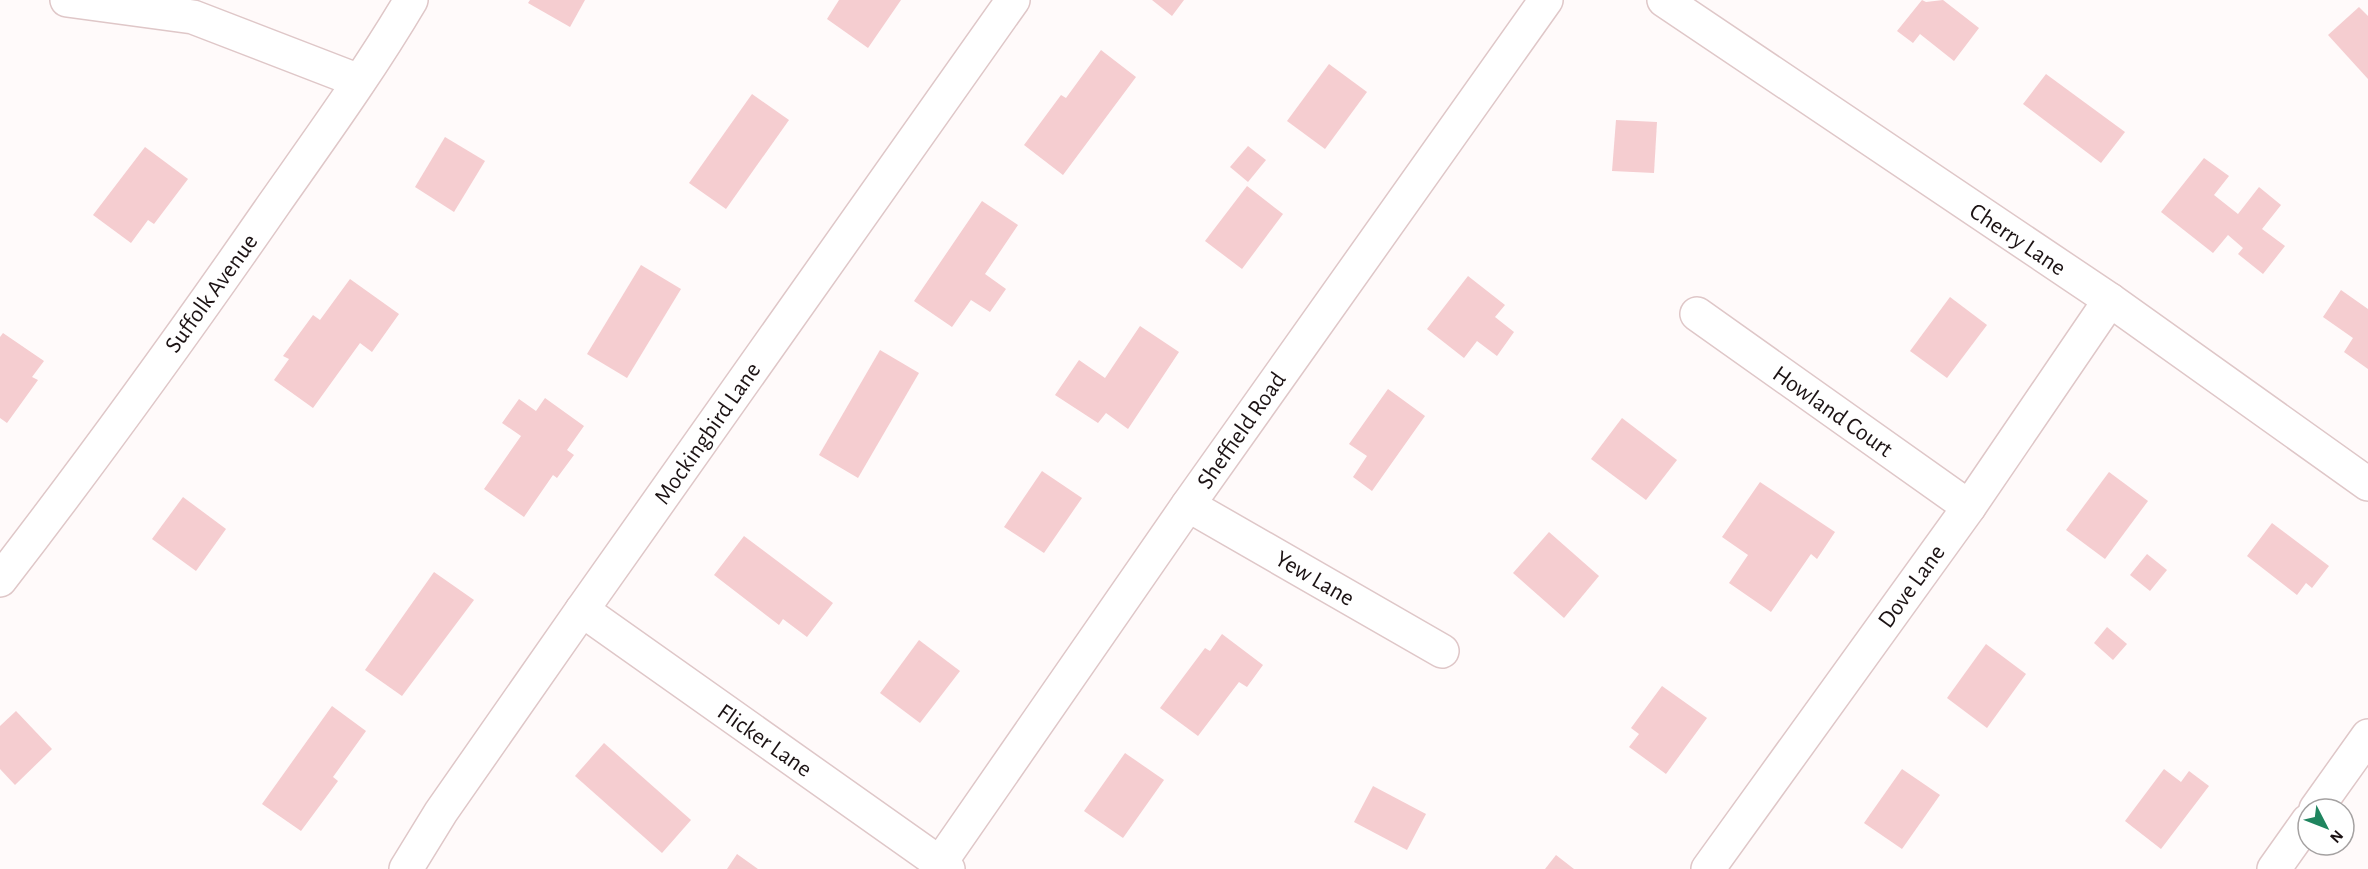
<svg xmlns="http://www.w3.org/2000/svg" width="2368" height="869" viewBox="0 0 2368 869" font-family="'Alegreya Sans',sans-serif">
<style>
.building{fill:#f5cdd0}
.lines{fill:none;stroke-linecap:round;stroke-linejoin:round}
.minor-casing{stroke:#dfc7c8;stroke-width:36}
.minor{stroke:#fff;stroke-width:33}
.labels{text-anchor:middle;stroke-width:5;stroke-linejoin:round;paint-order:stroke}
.street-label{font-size:24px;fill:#1c1314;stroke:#fff}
</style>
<rect width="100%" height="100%" fill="#fffafa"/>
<g class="building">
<polygon points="530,0 585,0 570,27 528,3"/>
<polygon points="839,0 901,0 868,48 827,19"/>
<polygon points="1152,0 1184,0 1172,16"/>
<polygon points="1922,0 1926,2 1943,0 1979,28 1954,61 1920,34 1913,43 1897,31"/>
<polygon points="2359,7 2368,16 2368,79 2328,35"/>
<polygon points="1101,50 1136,77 1063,175 1024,145 1061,95 1066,98"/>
<polygon points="1329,64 1367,92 1325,149 1287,121"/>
<polygon points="2046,74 2125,132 2101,163 2023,104"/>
<polygon points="752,94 789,120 726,209 689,183"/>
<polygon points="1616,120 1657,122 1654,173 1612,171"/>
<polygon points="445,137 485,161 454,212 415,187"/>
<polygon points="1248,146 1266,160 1248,182 1230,167"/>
<polygon points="145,147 188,179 154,224 148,220 131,243 93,215"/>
<polygon points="2204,158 2229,176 2214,195 2238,214 2259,187 2281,205 2262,229 2285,246 2263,274 2238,254 2243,248 2228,235 2213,253 2161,212"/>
<polygon points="1247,186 1283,214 1242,269 1205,241"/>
<polygon points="982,201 1018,225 985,274 1006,289 990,312 971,300 952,327 914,301"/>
<polygon points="641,265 681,289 627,378 587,354"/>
<polygon points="1468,276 1505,305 1495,317 1514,332 1497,356 1477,341 1464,358 1427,329"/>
<polygon points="350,279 399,314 372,352 360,343 313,408 274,380 289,359 283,356 313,315 320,320"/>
<polygon points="2341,290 2368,309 2368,369 2344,352 2353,338 2323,317"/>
<polygon points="1950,297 1987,325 1947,378 1910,351"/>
<polygon points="1140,326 1179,352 1128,429 1106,413 1098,423 1055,395 1079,360 1105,378"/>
<polygon points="3,333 44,361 32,377 38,380 7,423 0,418 0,337"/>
<polygon points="880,350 919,373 858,478 819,455"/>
<polygon points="1388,389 1425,416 1372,491 1353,477 1367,456 1349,444"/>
<polygon points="545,398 584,426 567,450 574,455 557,478 553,475 524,517 484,489 521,436 502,423 519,399 536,411"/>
<polygon points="1622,418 1677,460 1646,500 1591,459"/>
<polygon points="1042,471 1082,498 1044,553 1004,527"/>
<polygon points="2109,472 2148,501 2105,559 2066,530"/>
<polygon points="1760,482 1835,532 1817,559 1811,554 1771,612 1729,583 1748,555 1722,537"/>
<polygon points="183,497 226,529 196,571 152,539"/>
<polygon points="2272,523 2329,566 2312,588 2306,583 2297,595 2247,556"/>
<polygon points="1549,532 1599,576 1564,618 1513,573"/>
<polygon points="744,536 833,603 807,637 783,619 779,625 714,575"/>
<polygon points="2147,554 2167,570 2150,591 2130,575"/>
<polygon points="434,572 474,600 402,696 365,670"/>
<polygon points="2107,627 2127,644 2113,660 2094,643"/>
<polygon points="1222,634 1263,665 1247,687 1239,682 1198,736 1160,708 1205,648 1210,651"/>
<polygon points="919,640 960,671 920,723 880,693"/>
<polygon points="1986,644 2026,674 1987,728 1947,698"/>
<polygon points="1662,686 1707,718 1666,774 1629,747 1639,734 1631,728"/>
<polygon points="332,706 366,731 333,777 338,781 301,831 262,804"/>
<polygon points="16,711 52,749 15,785 0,769 0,726"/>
<polygon points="604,743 691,820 662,853 575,776"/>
<polygon points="1125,753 1164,780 1123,838 1084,811"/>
<polygon points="1902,769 1940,795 1902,849 1864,823"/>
<polygon points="2164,769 2181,782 2189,771 2209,786 2161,849 2125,821"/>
<polygon points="1373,786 1426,814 1407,850 1354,822"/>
<polygon points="737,854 758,869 727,869"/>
<polygon points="1556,855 1574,869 1545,869"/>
</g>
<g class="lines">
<g class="minor-casing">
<g id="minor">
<polyline points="67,0 193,17 359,81"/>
<polyline points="1664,0 2110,300 2368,484"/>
<polyline points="1697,314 1969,507"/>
<polyline points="1188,505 1442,651"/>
<path d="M0,580C95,457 186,331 274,204C321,137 369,71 411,0"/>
<polyline points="582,610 948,869"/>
<polyline points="2316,809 2368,736"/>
<polyline points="940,863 1188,505 1546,0"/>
<polyline points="406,869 441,812 582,610 1013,0"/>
<polyline points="1708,869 1969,507 2110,300"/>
<polyline points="2274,869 2308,821"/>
</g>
</g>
<use href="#minor" class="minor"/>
</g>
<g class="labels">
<g class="street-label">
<text transform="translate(2018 239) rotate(34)" y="8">Cherry Lane</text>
<text transform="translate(211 293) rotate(-54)" y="8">Suffolk Avenue</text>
<text transform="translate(1833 411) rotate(35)" y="8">Howland Court</text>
<text transform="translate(1241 430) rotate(-55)" y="8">Sheffield Road</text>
<text transform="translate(707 433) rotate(-55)" y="8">Mockingbird Lane</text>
<text transform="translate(1315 578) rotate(30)" y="8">Yew Lane</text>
<text transform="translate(1911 586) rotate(-54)" y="8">Dove Lane</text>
<text transform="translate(765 740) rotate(35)" y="8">Flicker Lane</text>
</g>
</g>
<g transform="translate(2326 827) rotate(132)"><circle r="28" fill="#ffffff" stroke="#a4a1a1" stroke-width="1.5"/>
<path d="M0-4.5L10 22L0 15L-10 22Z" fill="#1f855f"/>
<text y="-9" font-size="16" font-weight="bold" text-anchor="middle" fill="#1c1314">N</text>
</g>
</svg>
